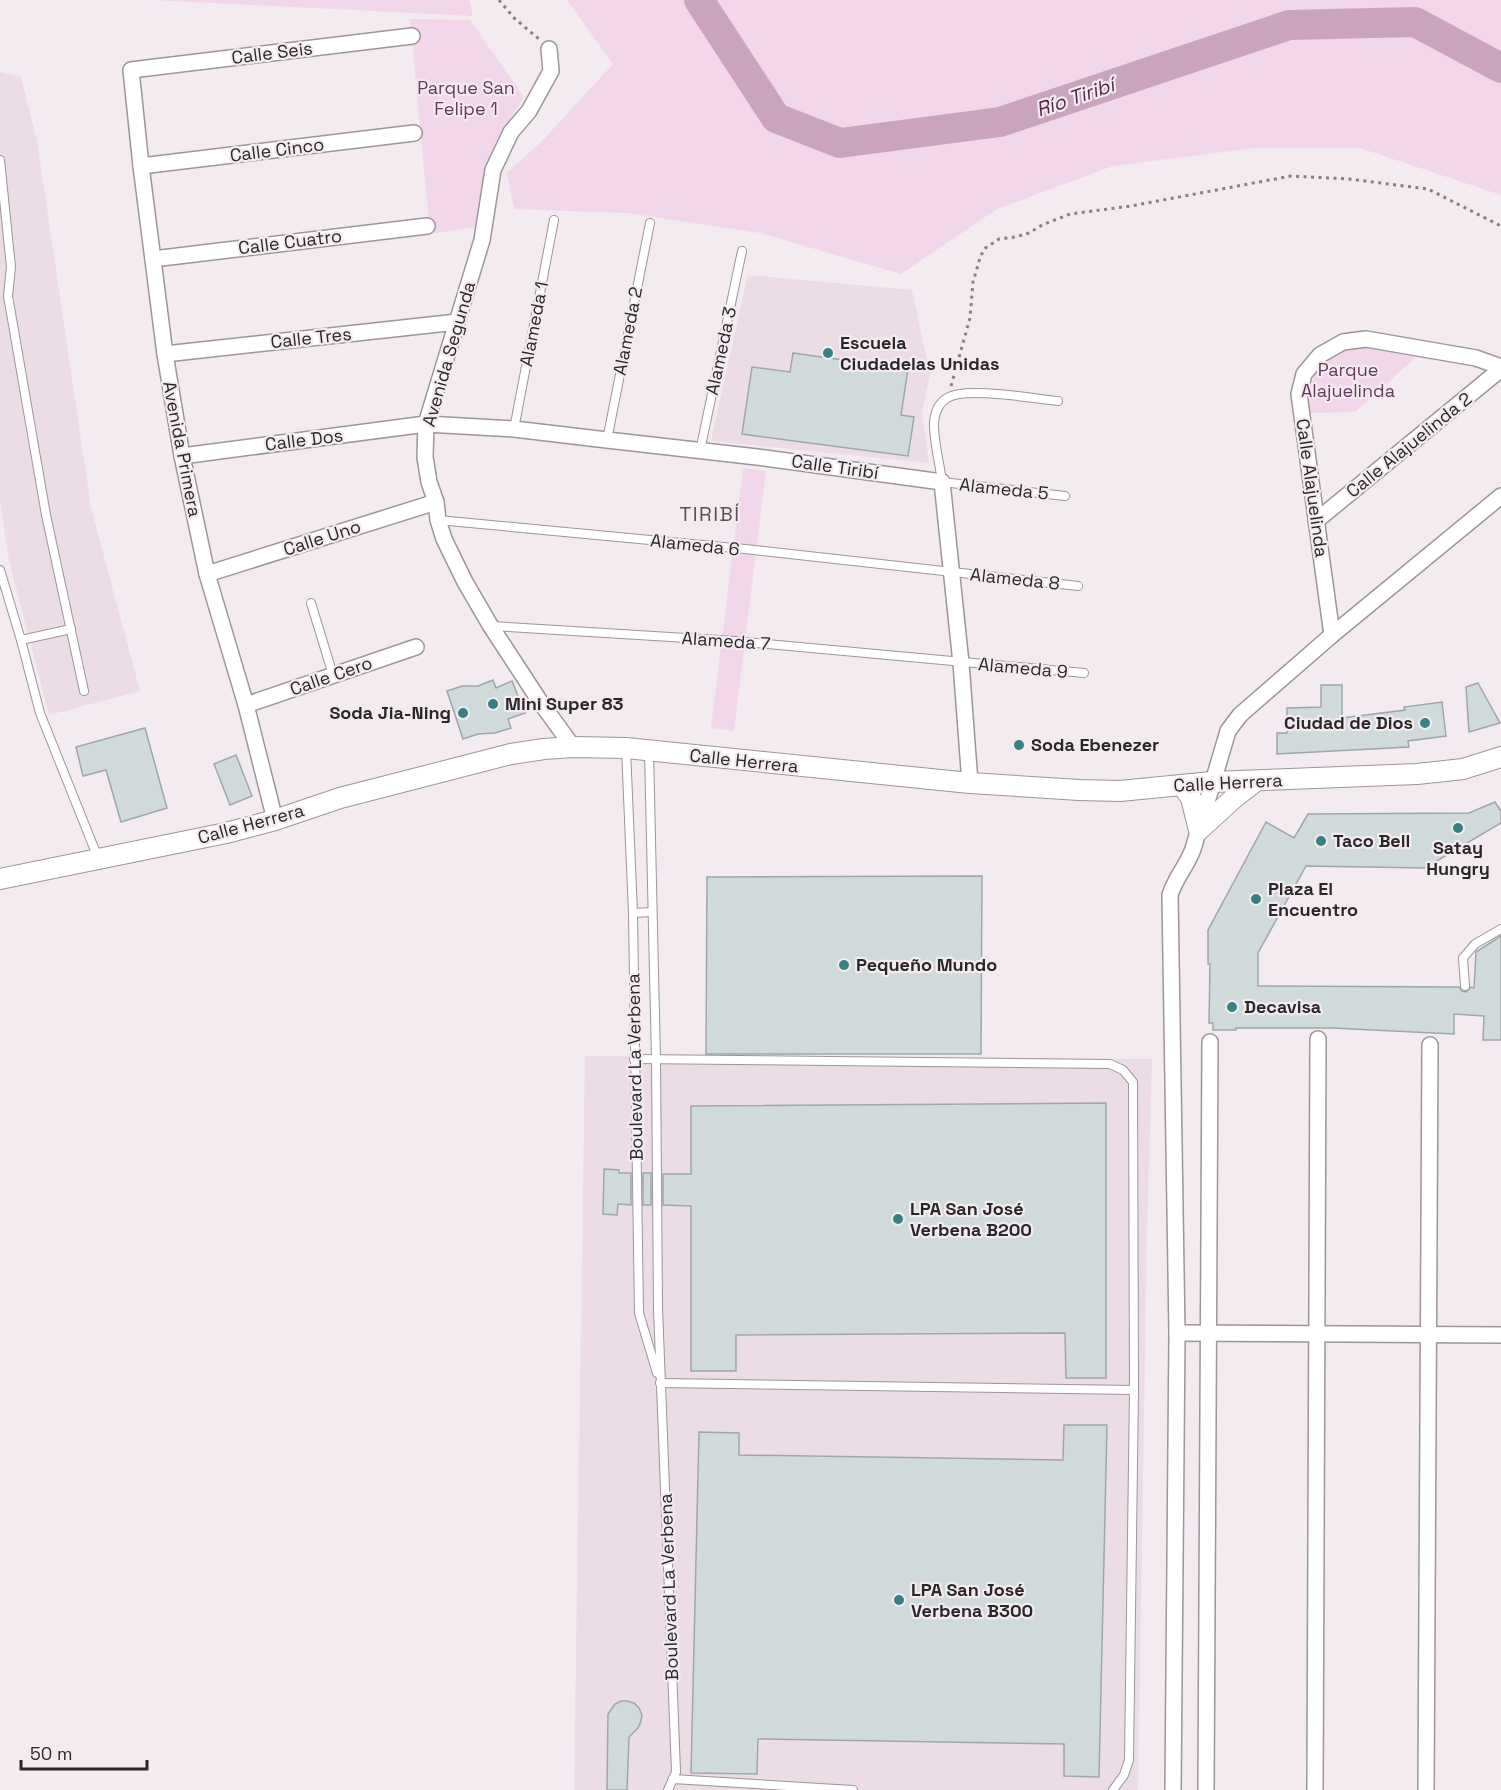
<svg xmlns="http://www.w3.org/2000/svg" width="1501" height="1790" viewBox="0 0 1501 1790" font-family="'Space Grotesk',sans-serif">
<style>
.built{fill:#ebdce6}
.green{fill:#f2d6ea}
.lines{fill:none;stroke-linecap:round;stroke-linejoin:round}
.river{stroke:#c9a4be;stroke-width:30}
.building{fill:#d0dada;stroke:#9ea7a8;stroke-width:1.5}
.service-casing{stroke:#9c959a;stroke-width:10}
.minor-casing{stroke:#9c959a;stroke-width:18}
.tertiary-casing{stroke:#9c959a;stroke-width:22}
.path{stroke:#858083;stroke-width:3;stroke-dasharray:3 4.5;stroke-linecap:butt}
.service{stroke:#fff;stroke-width:8}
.minor{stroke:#fff;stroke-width:15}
.tertiary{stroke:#fff;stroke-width:20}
.poi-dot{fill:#378083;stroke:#f3ebf0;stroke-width:2}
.labels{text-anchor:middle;stroke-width:4.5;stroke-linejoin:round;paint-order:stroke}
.street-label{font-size:18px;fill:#2a2729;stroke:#f3ebf0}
.park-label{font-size:18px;fill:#68385c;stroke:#f3ebf0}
.poi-label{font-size:18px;font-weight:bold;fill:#2a2729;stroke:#f3ebf0;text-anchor:start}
.water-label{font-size:20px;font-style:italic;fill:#55264a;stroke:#f3ebf0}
.neighbourhood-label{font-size:20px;letter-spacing:1.5px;fill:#575055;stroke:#f3ebf0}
</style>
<rect width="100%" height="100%" fill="#f3ebf0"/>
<g class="built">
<polygon points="0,72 21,77 37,141 91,508 140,691 49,715 9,560 0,501"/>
<polygon points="748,275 912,290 930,374 922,411 929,463 711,441"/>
<polygon points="585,1056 1152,1059 1147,1233 1138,1790 574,1790"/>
</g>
<g class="green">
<polygon points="151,0 469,0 473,16"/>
<polygon points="567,0 1501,0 1501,195 1360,148 1255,148 1113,166 997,209 901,274 760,233 627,213 514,209 507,173 542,141 613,64"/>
<polygon points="410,19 470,20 524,97 497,139 483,178 475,227 430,234"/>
<path d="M1360,346L1416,357L1355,412L1309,413C1307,373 1322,356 1360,346Z"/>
<polygon points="743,468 766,471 734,731 711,728"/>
</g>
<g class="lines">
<polyline class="river" points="699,0 776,118 840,143 1000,122 1289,25 1415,22 1501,68"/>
</g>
<g class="building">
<polygon points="793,353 908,369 901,415 914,417 908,456 742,434 752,367 790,372"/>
<polygon points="493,680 496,688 512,681 525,713 508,719 511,728 495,733 478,734 463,739 447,691 462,686 478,686"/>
<polygon points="1478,683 1500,723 1469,732 1466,687"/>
<polygon points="1321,685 1342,685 1342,718 1405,710 1404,707 1442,702 1446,736 1408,741 1409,747 1277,754 1277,733 1287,733 1287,708 1321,707"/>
<polygon points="145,728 167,808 121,822 106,770 83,776 76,747"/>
<polygon points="236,755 252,796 230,805 214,764"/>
<polygon points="1495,802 1501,811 1501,823 1425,868 1306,866 1258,953 1258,986 1459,987 1462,991 1466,992 1471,987 1474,988 1476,952 1501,936 1501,1040 1483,1040 1484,1016 1454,1014 1454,1034 1332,1028 1236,1028 1236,1030 1213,1030 1213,1023 1209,1023 1210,964 1208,964 1208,930 1266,822 1294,838 1308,814 1469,813"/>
<polygon points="982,876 981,1054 706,1054 707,877"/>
<polygon points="1106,1103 1106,1378 1066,1378 1065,1333 736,1335 736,1371 691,1371 691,1206 663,1205 663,1174 691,1174 691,1106"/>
<polygon points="604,1169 619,1170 619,1173 631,1173 631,1205 618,1204 617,1215 603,1214"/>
<rect x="643" y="1173" width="8" height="32"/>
<polygon points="1064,1425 1107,1425 1099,1777 1064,1776 1064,1744 758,1739 757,1774 691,1773 699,1432 739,1433 739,1455 1063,1460"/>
<polygon points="621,1701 627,1701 634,1703 639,1708 642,1715 641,1721 638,1728 629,1737 627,1790 607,1790 608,1714 615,1704"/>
</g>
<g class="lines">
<g class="service-casing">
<g id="service">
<polyline points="0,160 11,267 8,296 46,515 84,691"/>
<path d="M1058,401C1035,399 966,386 947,398C939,403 935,412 934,422C933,439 940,464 942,482L1065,496"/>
<polyline points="514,429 554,220"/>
<polyline points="607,440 650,223"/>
<polyline points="700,451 742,251"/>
<polyline points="438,520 745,549 1078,586"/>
<polyline points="0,570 21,640 40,713 98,858"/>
<polyline points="311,603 333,675"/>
<polyline points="492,626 735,641 1084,673"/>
<polyline points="21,640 71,629"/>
<polyline points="626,749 633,913 639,1313 657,1373"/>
<polyline points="649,751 656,1060 658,1308 676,1772 668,1790"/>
<polyline points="633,913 652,912"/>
<polyline points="1465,986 1463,958 1475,944 1501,929"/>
<polyline points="634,1059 1110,1064 1123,1070 1133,1082 1134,1390 1129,1760 1124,1775 1113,1790"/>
<polyline points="660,1383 1134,1390"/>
<polyline points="673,1779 853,1790"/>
</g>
</g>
<g class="minor-casing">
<g id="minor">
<polyline points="549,49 551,71 529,111 511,132 493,170 482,240 426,424 425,457 429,482 436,502 438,520 444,539 465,582 490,625 541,703 573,747"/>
<polyline points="141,166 414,133"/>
<polyline points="153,259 427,226"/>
<polyline points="165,354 457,322"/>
<polyline points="182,456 426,424 514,429 607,440 757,457 942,482 961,663 970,783"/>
<polyline points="1316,521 1501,369"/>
<polyline points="207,574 436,502"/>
<polyline points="1332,635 1299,394 1304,374 1320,355 1343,342 1366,339 1476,358 1501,367"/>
<polyline points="246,705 416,647"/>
<polyline points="275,820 246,705 207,574 182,456 165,354 141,166 131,70 412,36"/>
<polyline points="1177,1333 1501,1335"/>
<path d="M1173,1790L1177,1333L1170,895C1175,878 1187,866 1193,849L1228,731L1240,715L1332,635L1501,496"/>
<polyline points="1206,1790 1210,1042"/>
<polyline points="1315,1790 1318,1039"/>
<polyline points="1426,1790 1430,1045"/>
</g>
</g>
<g class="tertiary-casing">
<g id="tertiary">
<polyline points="1182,785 1191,798 1199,830 1234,798 1256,781"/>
<polyline points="0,879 226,833 275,820 340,798 511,754 544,749 573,747 626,748 970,783 1079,790 1120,791 1212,782 1417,774 1463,769 1501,757"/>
</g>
</g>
<g class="path">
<polyline points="499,0 514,18 539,39"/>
<polyline points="951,386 970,318 973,282 980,258 984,249 999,239 1015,237 1029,233 1042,225 1070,214 1131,206 1291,176 1349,179 1428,189 1501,226"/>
</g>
<use href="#service" class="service"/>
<use href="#minor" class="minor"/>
<use href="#tertiary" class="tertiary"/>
</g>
<g class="poi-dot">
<circle cx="828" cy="353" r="6"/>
<circle cx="493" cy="704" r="6"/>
<circle cx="463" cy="713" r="6"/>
<circle cx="1425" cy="723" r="6"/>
<circle cx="1019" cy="745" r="6"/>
<circle cx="1458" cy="828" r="6"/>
<circle cx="1321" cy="841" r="6"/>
<circle cx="1256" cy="899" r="6"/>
<circle cx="844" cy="965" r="6"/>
<circle cx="1232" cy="1007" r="6"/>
<circle cx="898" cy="1219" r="6"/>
<circle cx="899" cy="1600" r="6"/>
</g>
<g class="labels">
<g class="street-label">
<text transform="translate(272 53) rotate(-7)" y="6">Calle Seis</text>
<text transform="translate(277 150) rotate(-7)" y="6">Calle Cinco</text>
<text transform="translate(290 242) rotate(-7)" y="6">Calle Cuatro</text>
<text transform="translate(534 324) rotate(-79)" y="6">Alameda 1</text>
<text transform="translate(628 331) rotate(-79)" y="6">Alameda 2</text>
<text transform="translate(311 338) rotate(-6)" y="6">Calle Tres</text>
<text transform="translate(721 351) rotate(-78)" y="6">Alameda 3</text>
<text transform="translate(449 354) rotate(-74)" y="6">Avenida Segunda</text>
<text transform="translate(304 440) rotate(-7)" y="6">Calle Dos</text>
<text transform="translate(1409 445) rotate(-39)" y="6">Calle Alajuelinda 2</text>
<text transform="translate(182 449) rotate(79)" y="6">Avenida Primera</text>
<text transform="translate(835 467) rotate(8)" y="6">Calle Tiribí</text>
<text transform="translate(1312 488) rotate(82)" y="6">Calle Alajuelinda</text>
<text transform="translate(1004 489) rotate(6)" y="6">Alameda 5</text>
<text transform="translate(322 538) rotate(-18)" y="6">Calle Uno</text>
<text transform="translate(695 545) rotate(6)" y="6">Alameda 6</text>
<text transform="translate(1015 579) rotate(6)" y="6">Alameda 8</text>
<text transform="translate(726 641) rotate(4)" y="6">Alameda 7</text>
<text transform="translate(1023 668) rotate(5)" y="6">Alameda 9</text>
<text transform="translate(331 676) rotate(-19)" y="6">Calle Cero</text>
<text transform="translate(744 761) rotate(6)" y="6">Calle Herrera</text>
<text transform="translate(1228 783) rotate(-3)" y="6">Calle Herrera</text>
<text transform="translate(251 824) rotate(-15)" y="6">Calle Herrera</text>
<text transform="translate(635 1067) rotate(-91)" y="6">Boulevard La Verbena</text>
<text transform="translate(669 1587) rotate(-92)" y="6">Boulevard La Verbena</text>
</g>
<g class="park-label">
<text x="466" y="94">Parque San<tspan x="466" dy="21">Felipe 1</tspan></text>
<text x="1348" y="376">Parque<tspan x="1348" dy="21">Alajuelinda</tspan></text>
</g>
<g class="poi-label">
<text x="840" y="349">Escuela<tspan x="840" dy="21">Ciudadelas Unidas</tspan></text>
<text x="505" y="710">Mini Super 83</text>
<text x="451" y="719" text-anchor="end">Soda Jia-Ning</text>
<text x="1413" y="729" text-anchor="end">Ciudad de Dios</text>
<text x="1031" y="751">Soda Ebenezer</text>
<text x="1333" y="847">Taco Bell</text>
<text x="1458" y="854" text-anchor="middle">Satay<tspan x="1458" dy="21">Hungry</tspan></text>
<text x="1268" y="895">Plaza El<tspan x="1268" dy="21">Encuentro</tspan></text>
<text x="856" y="971">Pequeño Mundo</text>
<text x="1244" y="1013">Decavisa</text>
<text x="910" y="1215">LPA San José<tspan x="910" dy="21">Verbena B200</tspan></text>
<text x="911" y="1596">LPA San José<tspan x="911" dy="21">Verbena B300</tspan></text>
</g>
<g class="water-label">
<text transform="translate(1075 97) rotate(-19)" y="7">Río Tiribí</text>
</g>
<g class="neighbourhood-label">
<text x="710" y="521">TIRIBÍ</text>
</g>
</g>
<path d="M21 1760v9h126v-9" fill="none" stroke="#2a2729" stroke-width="3"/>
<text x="30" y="1760" font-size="18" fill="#2a2729" stroke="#f3ebf0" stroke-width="4.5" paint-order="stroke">50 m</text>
</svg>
